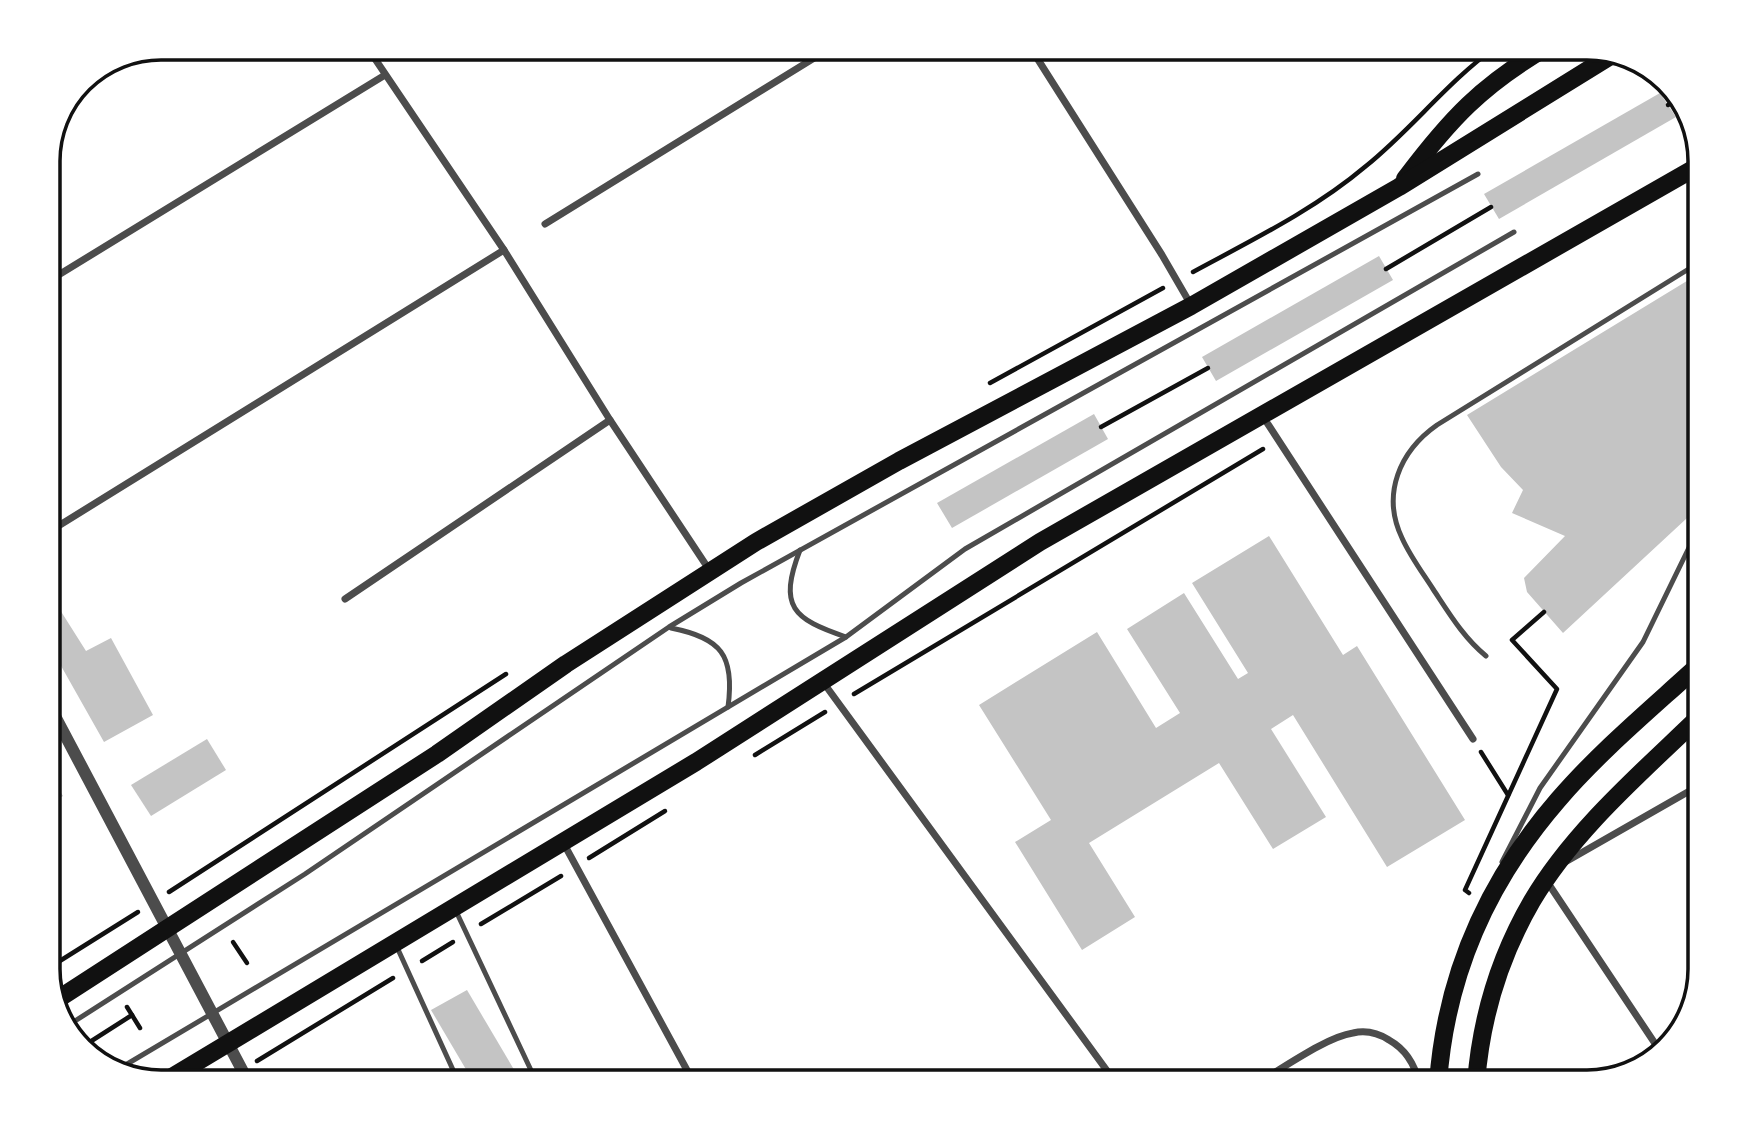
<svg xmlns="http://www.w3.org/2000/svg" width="1747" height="1130" viewBox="0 0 1747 1130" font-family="'Sofia Sans Condensed',sans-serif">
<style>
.building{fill:#c4c4c4}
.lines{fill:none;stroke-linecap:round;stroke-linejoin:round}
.path{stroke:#111;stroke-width:4.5}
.service{stroke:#4c4c4c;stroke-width:5}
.minor{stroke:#4c4c4c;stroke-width:7}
.tertiary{stroke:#4c4c4c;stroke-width:12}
.primary{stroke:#111;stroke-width:18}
.rim{fill:none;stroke:#111;stroke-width:3.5}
</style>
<rect width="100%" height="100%" fill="#fff"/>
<g class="building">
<polygon points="1660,93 1676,117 1499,219 1484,194"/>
<polygon points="1379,256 1393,280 1216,381 1202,357"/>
<polygon points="1700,273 1700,506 1563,633 1527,592 1524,578 1565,536 1512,513 1523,490 1501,467 1467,415"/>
<polygon points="1094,414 1108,439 952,528 937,503"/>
<polygon points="1269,536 1343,655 1357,646 1465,820 1387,867 1293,715 1271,729 1326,817 1273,849 1219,763 1089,843 1135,917 1082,950 1015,842 1051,820 979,705 1097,632 1156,728 1180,713 1127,629 1184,593 1238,679 1248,673 1192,583"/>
<polygon points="50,594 86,651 111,638 153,715 104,742 47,641 47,596"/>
<polygon points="207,739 226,770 151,816 131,785"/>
<polygon points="47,771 63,796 47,806"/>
<polygon points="467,990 516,1073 497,1083 474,1083 431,1010"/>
</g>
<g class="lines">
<g class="path">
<polyline points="1668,105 1679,98"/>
<polyline points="1386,269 1491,207"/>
<path d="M1193,272C1252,240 1314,210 1366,166C1412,129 1448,81 1496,47"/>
<polyline points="990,383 1163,288"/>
<polyline points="1101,427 1208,368"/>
<polyline points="854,694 1263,449"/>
<polyline points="1481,752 1508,795"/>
<polyline points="755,755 825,712"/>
<polyline points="589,858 665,811"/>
<polyline points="169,892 506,674"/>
<polyline points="1469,893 1465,890 1557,689 1512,640 1544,612"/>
<polyline points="481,924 561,876"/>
<polyline points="233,942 247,963"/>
<polyline points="422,961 453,942"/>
<polyline points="47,969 138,912"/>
<polyline points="127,1007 140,1028"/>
<polyline points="82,1047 132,1015"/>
<polyline points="257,1061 393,978"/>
</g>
<g class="service">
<path d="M800,550C778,607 793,619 846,637"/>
<path d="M671,628C721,638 735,655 728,707"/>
<path d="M1486,656C1463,637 1449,613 1433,589C1422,572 1410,556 1402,538C1381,494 1400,451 1437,425L1700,262"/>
<polyline points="1502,862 1540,788 1643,642 1700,525"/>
<polyline points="455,909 537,1083"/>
<polyline points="396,945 459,1083"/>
<polyline points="64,1028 305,874 669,627 741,583 1478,174"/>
<polyline points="117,1070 846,637 965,549 1514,232"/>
</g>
<g class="minor">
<polyline points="367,47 504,250 610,420 710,571"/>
<polyline points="1030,47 1162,255 1191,305"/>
<polyline points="545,224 832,47"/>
<polyline points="47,282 385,75"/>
<polyline points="1262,415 1473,739"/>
<polyline points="47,533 504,250"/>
<polyline points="345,599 610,420"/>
<polyline points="823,682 1116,1083"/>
<polyline points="564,844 694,1083"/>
<polyline points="1567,861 1700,785"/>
<polyline points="1546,880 1660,1051"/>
<path d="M1257,1083C1282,1069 1326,1037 1353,1033C1366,1030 1378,1033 1389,1040C1405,1049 1415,1065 1419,1083"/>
</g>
<polyline class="tertiary" points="47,701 249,1083"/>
<g class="primary">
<path d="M1405,179C1450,119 1482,85 1547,47"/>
<polyline points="55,1001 437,754 566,664 756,542 899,461 1191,306 1399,187 1612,55"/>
<polyline points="162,1083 696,762 1040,542 1700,165"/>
<path d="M1438,1083C1446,974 1487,882 1558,800C1600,751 1652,708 1700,664"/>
<path d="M1476,1083C1481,1019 1500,956 1532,901C1574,830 1641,773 1700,716"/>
</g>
</g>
<path d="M0 0H1747V1130H0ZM161 60H1587A101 101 0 0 1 1688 161V969A101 101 0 0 1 1587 1070H161A101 101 0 0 1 60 969V161A101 101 0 0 1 161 60Z" fill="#fff" fill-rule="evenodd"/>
<path class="rim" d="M161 60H1587A101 101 0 0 1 1688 161V969A101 101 0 0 1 1587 1070H161A101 101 0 0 1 60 969V161A101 101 0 0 1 161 60Z"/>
</svg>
